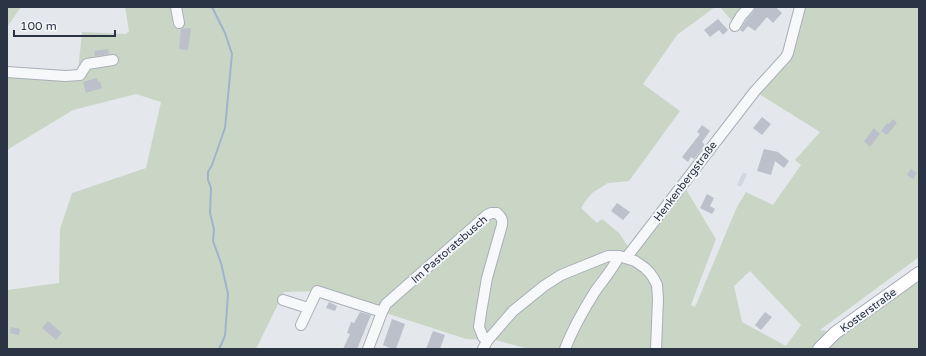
<svg xmlns="http://www.w3.org/2000/svg" width="926" height="356" viewBox="0 0 926 356" font-family="'Varela Round',sans-serif">
<style>
.built{fill:#d2d6de}
.green{fill:#c9d6c5;fill-rule:evenodd}
.lines{fill:none;stroke-linecap:round;stroke-linejoin:round}
.stream{stroke:#9fb4cc;stroke-width:2}
.building{fill:#bbc0ca}
.minor-casing{stroke:#a9aeb7;stroke-width:12}
.major-casing{stroke:#a3abb8;stroke-width:14}
.minor{stroke:#f7f8fa;stroke-width:10}
.major{stroke:#fff;stroke-width:12}
.labels{text-anchor:middle;stroke-width:4;stroke-linejoin:round;paint-order:stroke}
.street-label{font-size:11px;fill:#2b3445;stroke:#f4f6f9}
</style>
<rect width="100%" height="100%" fill="#e4e7ec"/>
<polygon class="built" points="743,172 747,174 741,187 737,185"/>
<g class="green">
<polygon points="7,7 21,7 7,27"/>
<path d="M125,7H715L677,35L643,84L680,111L629,181L608,183L592,193L584,203L581,208L597,223L602,219L619,233L633,254L684,186L716,239L691,305L695,307L731,221L738,205L746,192L773,205L801,165L795,160L820,132L756,92L782,64L800,7H919V257L820,330L843,334L919,278V349H529L495,340L466,339L318,291L284,292L256,349H7V290L59,283L60,229L72,193L146,168L161,102L136,94L73,110L7,150V70L78,71L82,32L126,34L129,31ZM750,271L801,325L786,346L742,322L734,286Z"/>
<polygon points="720,7 747,7 733,22"/>
</g>
<g class="lines">
<polyline class="stream" points="212,7 225,33 232,54 225,128 212,165 208,172 208,180 211,188 210,213 214,229 213,241 221,263 228,294 225,336 219,349"/>
</g>
<g class="building">
<polygon points="755,7 776,7 782,13 773,23 767,17 755,31 748,26 743,32 740,30 746,20 754,11"/>
<polygon points="718,19 728,30 723,35 719,30 710,37 704,30"/>
<polygon points="191,28 188,50 179,49 181,29"/>
<polygon points="108,49 109,54 95,56 94,51"/>
<polygon points="97,78 98,82 100,81 102,88 86,93 83,82"/>
<polygon points="762,117 771,124 762,135 753,128"/>
<polygon points="893,119 897,123 887,135 881,131 887,123 889,124"/>
<polygon points="702,125 710,131 702,142 705,145 694,159 691,157 688,162 682,157 700,134 697,132"/>
<polygon points="874,128 880,134 870,147 864,141"/>
<polygon points="764,149 778,152 789,161 784,168 775,161 771,175 757,171"/>
<polygon points="911,169 917,173 913,179 907,175"/>
<polygon points="707,194 714,198 710,206 715,209 712,214 700,208"/>
<polygon points="617,203 630,212 623,220 611,211"/>
<polygon points="329,302 337,306 335,311 326,308"/>
<polygon points="360,312 371,315 360,342 357,349 343,349 350,334 347,333 351,322 354,323"/>
<polygon points="765,312 772,317 761,330 755,325"/>
<polygon points="392,319 405,324 396,349 392,349 383,345"/>
<polygon points="48,321 62,333 56,340 42,328"/>
<polygon points="11,327 20,329 19,335 10,333"/>
<polygon points="433,331 445,335 440,349 426,349"/>
</g>
<g class="lines">
<g class="minor-casing">
<g id="minor">
<polyline points="176,7 179,23"/>
<polyline points="735,26 741,16 749,7"/>
<polyline points="7,72 65,76 80,75 87,64 113,60"/>
<polyline points="626,258 755,91 786,57 788,53 800,7"/>
<polyline points="283,300 308,308"/>
<polyline points="301,325 317,291 382,312"/>
<path d="M368,349L382,312L386,304L487,215L491,213H497C501,217 503,219 502,225L487,278L481,313L479,327L483,337L487,341"/>
<polyline points="483,349 487,341 513,311 544,286 561,275 608,256 619,256 635,261 645,268 650,273 654,279 657,285 658,299 656,349"/>
<path d="M565,349C573,328 584,309 596,290C604,279 613,269 619,256"/>
</g>
</g>
<g class="major-casing">
<polyline id="major" points="819,349 835,333 919,273"/>
</g>
<use href="#minor" class="minor"/>
<use href="#major" class="major"/>
</g>
<g class="labels">
<g class="street-label">
<text transform="translate(685 181) rotate(-53)" y="4">Henkenbergstraße</text>
<text transform="translate(449 249) rotate(-41)" y="4">Im Pastoratsbusch</text>
<text transform="translate(868 310) rotate(-36)" y="4">Kosterstraße</text>
</g>
</g>
<rect width="926" height="356" fill="none" stroke="#2b3445" stroke-width="16"/>
<path d="M14 30v6h101v-6" fill="none" stroke="#2b3445" stroke-width="2"/>
<text x="20" y="30" font-size="12" fill="#2b3445" stroke="#f4f6f9" stroke-width="3" paint-order="stroke">100 m</text>
</svg>
